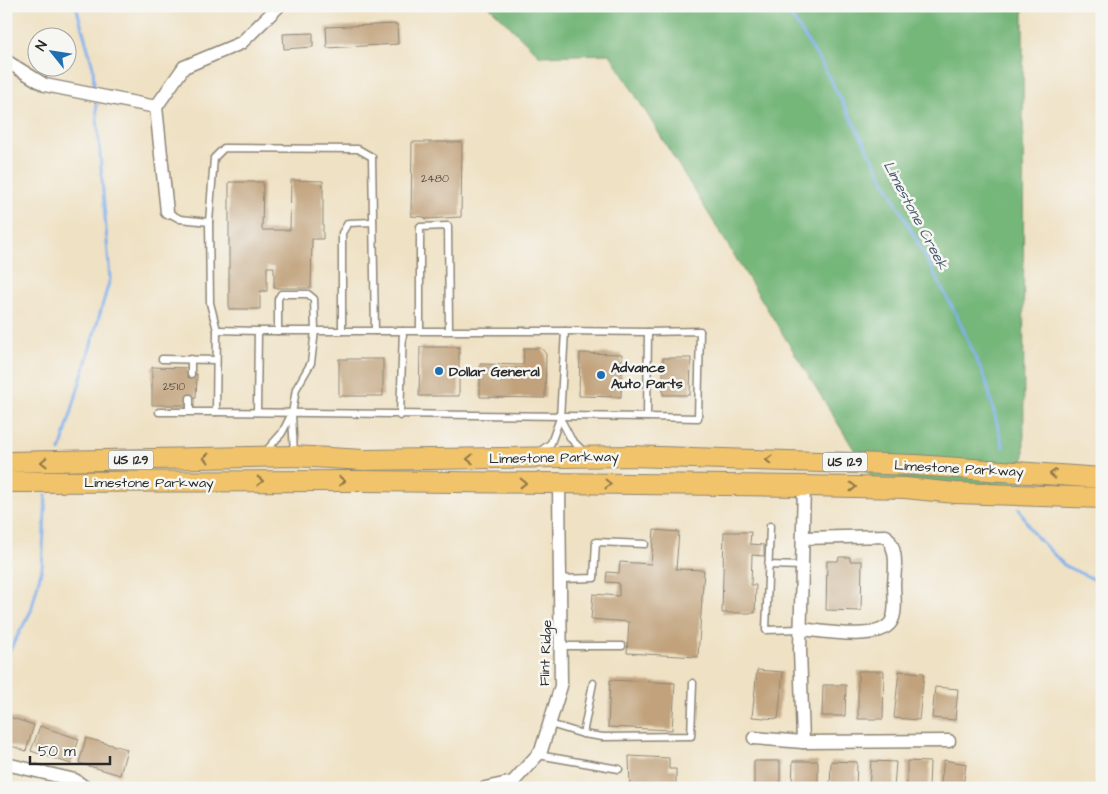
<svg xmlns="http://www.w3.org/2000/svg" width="1108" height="794" viewBox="0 0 1108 794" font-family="'Architects Daughter',sans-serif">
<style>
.forest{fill:#74b679;stroke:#507052}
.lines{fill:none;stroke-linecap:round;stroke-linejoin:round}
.stream{stroke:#81b1ec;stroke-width:3}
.building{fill:#c1a27b}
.service-casing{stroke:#8d8677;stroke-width:9}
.minor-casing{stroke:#8d8677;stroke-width:15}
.primary-casing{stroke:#8d8677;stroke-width:22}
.service{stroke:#fff;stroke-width:6}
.minor{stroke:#fff;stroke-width:12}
.primary{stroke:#f1c36a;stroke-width:20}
.oneway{stroke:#8e774a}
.poi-dot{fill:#1f6fb2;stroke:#f6f6f2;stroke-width:2}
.labels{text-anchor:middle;stroke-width:5;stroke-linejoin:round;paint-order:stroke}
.number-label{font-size:11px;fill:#50493f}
.shield{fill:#f6f6f2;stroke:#686867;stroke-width:1}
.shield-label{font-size:12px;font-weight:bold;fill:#2b2b2b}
.poi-label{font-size:14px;font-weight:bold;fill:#2b2b2b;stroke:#f6f6f2;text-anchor:start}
.street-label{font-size:14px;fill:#2b2b2b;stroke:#f6f6f2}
.water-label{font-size:15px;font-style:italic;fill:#495a6f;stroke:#f6f6f2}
</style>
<rect width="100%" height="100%" fill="#f6f6f2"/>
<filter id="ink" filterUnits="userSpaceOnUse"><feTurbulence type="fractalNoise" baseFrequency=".02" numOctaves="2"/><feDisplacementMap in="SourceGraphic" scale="10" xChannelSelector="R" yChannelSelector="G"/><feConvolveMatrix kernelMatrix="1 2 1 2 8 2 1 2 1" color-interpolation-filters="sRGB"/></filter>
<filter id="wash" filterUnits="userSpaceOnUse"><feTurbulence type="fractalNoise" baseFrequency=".0096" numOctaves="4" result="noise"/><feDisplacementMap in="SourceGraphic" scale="20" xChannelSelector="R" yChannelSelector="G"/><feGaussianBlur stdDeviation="1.12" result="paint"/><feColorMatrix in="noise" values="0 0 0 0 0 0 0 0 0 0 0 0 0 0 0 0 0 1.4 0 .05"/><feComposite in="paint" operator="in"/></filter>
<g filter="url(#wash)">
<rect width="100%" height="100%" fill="#efe1c3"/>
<polygon class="forest" points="489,6 1023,6 1024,488 876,485 610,54 540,56"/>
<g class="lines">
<g class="stream">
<polyline points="76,6 93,67 94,86"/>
<polyline points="781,6 793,19 822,64 957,316 986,381 1003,447"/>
<polyline points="60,451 110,279 96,104"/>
<polyline points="1019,508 1032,532 1065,566 1102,583"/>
<polyline points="6,657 31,611 42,567 46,495"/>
</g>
</g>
<g id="blocks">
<g class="building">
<polygon points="397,24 398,44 327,48 326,27"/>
<polygon points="313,33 313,47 284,49 283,34"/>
<polygon points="412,142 462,142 461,217 425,219 425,217 411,216"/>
<polygon points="291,180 323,181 323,239 312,239 311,288 274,288 274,267 267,267 267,291 260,291 260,309 229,309 229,182 263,182 262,230 290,230"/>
<polygon points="420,347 459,347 459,396 419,396"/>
<polygon points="524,348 541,348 546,354 545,398 480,397 480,364 523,365"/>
<polygon points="580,353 622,354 621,397 579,396"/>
<polygon points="663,358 691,358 690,395 663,395"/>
<rect x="339" y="359" width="44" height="37"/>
<polygon points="152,367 188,368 188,374 197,374 196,398 190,398 188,405 152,405"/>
<polygon points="654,530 679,532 676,569 704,570 698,657 627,653 629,622 591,619 593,594 619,596 619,583 606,582 607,572 619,573 620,562 651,564"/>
<polygon points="724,532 751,532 750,544 764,545 764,556 752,555 751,585 756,585 755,613 722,613"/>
<polygon points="839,557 850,557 850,561 862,561 861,611 826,610 827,561 838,561"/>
<polygon points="757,670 783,672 778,719 752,717"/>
<polygon points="858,671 884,671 883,719 858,719"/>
<polygon points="899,671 924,673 919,720 894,718"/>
<polygon points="610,680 675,683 672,730 608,727"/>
<polygon points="823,685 846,685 845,716 822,716"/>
<polygon points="935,687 958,689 955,720 932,718"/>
<polygon points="6,716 34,725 26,751 6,744"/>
<polygon points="40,726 79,739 71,764 31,751"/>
<polygon points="86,738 127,749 120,775 79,763"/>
<polygon points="629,756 669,758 669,769 676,769 676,784 669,784 669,788 630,788"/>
<polygon points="944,760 966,764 963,788 940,788"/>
<rect x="754" y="761" width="26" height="27"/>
<polygon points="793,761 818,761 818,788 792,788"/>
<polygon points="831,761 857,762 856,788 830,788"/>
<polygon points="871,761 896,762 894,788 869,788"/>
<polygon points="907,761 930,762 929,788 907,788"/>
</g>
</g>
</g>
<g filter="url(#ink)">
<use href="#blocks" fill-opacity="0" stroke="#8d8677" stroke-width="1"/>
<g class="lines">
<g class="service-casing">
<g id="service">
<polyline points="167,212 180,219 209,222"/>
<polyline points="217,330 258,331 257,412"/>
<polyline points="420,330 420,227 448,226 449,330"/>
<polyline points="258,331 565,331 560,418 551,443 539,452"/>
<polyline points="278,331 278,299 281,294 308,294 314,299 315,331 311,363 296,389 292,414 294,455"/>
<polyline points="342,331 342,233 348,223 373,222"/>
<polyline points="375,331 372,157 358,149 224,148 214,158 209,222 210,303 217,330 216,412 647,417 648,332 565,331"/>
<polyline points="162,359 216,360"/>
<polyline points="191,374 191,359"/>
<polyline points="190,398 190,411"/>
<polyline points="159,412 216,412"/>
<polyline points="400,416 403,331"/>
<polyline points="647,417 698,418 700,331 648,332"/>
<polyline points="560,418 571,439 584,452"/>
<polyline points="266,451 282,433 291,415"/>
<polyline points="770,526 766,630 801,629"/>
<polyline points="768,565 802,566"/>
<polyline points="561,579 594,578 596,542 645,544"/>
<polyline points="561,646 622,646"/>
<polyline points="550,724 583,734 603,737 691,736 693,683"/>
<polyline points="583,734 593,683"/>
<polyline points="538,755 619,769"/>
<polyline points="281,788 284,788"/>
</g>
</g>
<g class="minor-casing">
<g id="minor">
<polyline points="6,61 45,85 156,107"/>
<polyline points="156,107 184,67 241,43 279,6"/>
<polyline points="156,107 167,212"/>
<path d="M801,629C822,631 878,642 891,622C897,613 894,595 894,584C895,567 898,550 886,536L803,538"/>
<polyline points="754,738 803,742 949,741"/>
<polyline points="803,742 800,649 804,486"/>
<polyline points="6,764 75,780 86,788"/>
<polyline points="485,788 513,782 541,751 561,686 559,483"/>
</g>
</g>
<g class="primary-casing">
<g id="primary">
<polyline points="6,462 294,456 364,460 630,456 915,465 1102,478"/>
<polyline points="6,482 364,481 804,486 905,488 955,493 1102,498"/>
</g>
</g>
<use href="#service" class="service"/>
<use href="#minor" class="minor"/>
<use href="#primary" class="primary"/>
</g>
<defs><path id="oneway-chevron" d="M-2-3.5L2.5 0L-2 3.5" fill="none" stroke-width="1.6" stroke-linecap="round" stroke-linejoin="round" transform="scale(1.25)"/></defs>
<g class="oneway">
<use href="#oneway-chevron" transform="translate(206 458) rotate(179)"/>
<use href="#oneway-chevron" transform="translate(470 459) rotate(179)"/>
<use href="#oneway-chevron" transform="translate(769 460) rotate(-178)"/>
<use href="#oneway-chevron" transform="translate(44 462) rotate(179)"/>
<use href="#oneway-chevron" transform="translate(1053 474) rotate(-175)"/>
<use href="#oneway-chevron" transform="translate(260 481)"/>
<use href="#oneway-chevron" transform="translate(342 481)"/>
<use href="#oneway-chevron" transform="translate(523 483) rotate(1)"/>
<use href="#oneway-chevron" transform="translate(608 484) rotate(1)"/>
<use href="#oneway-chevron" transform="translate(853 487) rotate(1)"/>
</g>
</g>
<g class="poi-dot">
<circle cx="439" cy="371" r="5"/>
<circle cx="601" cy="375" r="5"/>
</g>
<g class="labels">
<g class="number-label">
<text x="435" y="182">2480</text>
<text x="174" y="390">2510</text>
</g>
<g class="shield">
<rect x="108.5" y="450.5" width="45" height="19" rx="4"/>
<rect x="822.5" y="452.5" width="45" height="19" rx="4"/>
</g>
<g class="shield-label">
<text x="131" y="464">US 129</text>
<text x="845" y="466">US 129</text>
</g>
<g class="poi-label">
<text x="611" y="372">Advance<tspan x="611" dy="16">Auto Parts</tspan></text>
<text x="449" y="376">Dollar General</text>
</g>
<g class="street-label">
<text transform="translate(554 457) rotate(-1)" y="5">Limestone Parkway</text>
<text transform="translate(959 468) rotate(3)" y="5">Limestone Parkway</text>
<text x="149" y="487">Limestone Parkway</text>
<text transform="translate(545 653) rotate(-88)" y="5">Flint Ridge</text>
</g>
<g class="water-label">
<text transform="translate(916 215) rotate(62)" y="5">Limestone Creek</text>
</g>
</g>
<rect width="1108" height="794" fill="none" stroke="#f6f6f2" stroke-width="25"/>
<g transform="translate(52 52) rotate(300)"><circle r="24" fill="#f6f6f2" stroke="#a5a5a2"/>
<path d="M0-4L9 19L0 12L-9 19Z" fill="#1f6fb2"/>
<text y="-8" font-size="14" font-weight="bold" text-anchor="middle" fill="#2b2b2b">N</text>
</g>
<path d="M30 756v8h80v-8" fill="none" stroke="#2b2b2b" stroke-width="2.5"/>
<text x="38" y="756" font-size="15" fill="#2b2b2b" stroke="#f6f6f2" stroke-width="4" paint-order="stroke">50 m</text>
</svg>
